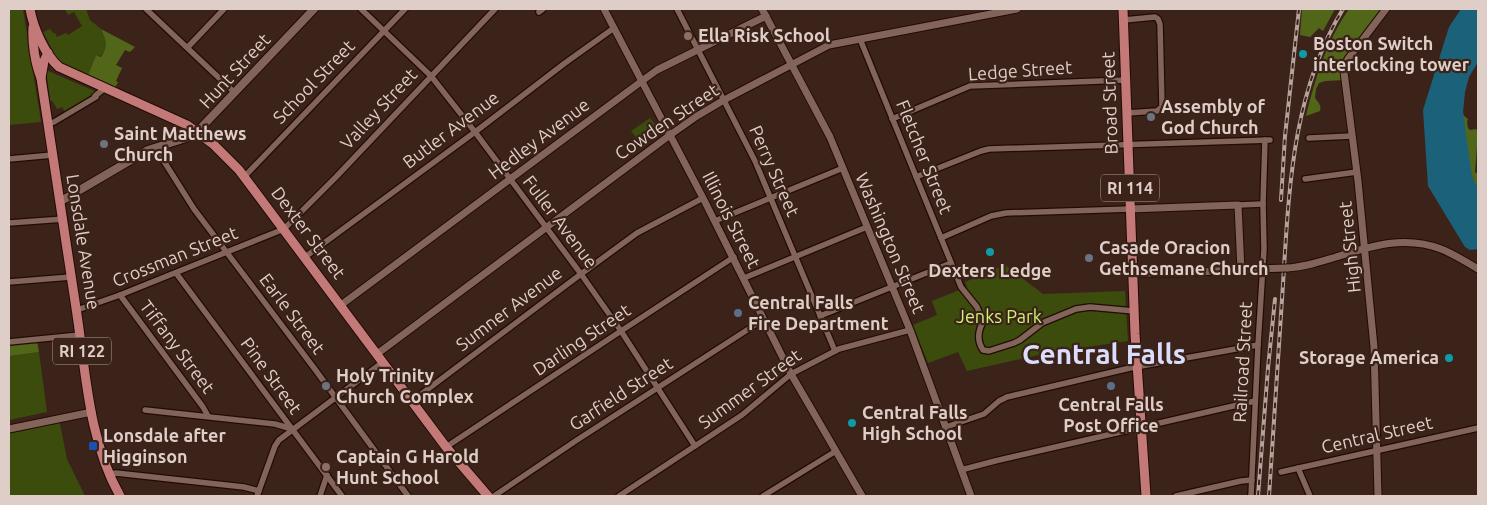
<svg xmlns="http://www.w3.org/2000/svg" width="1487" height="505" viewBox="0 0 1487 505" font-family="Ubuntu,sans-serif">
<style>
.green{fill:#3b4c0d}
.forest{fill:#526619}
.water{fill:#1c617a}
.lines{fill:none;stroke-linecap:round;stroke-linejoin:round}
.minor-casing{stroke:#220b05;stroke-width:8}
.tertiary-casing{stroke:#220b05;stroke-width:9}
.secondary-casing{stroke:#220b05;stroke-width:10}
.primary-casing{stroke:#220b05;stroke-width:11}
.minor{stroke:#82645a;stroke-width:5.5}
.tertiary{stroke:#82645a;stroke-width:7}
.secondary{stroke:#82645a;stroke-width:8}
.primary{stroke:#c27977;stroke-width:9}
.rail-casing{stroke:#b5a29c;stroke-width:4}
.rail{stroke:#3c231a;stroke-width:2;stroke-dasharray:5.5;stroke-linecap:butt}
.tertiary-bridge-casing{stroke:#220b05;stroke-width:9;stroke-linecap:butt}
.tertiary-bridge{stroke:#82645a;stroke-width:7}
.education-dot{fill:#8d6e63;stroke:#3c231a;stroke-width:2}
.culture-dot{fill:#0f9aa8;stroke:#3c231a;stroke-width:2}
.worship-dot{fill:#6b7280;stroke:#3c231a;stroke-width:2}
.service-dot{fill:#5c6f8a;stroke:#3c231a;stroke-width:2}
.transit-dot{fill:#1a4fb4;stroke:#3c231a;stroke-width:2}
.labels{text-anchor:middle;stroke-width:4.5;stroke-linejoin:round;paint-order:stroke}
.shield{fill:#3c231a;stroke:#ae9b94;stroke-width:1}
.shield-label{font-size:16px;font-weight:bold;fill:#dfcec8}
.poi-label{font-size:18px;font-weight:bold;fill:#dfcec8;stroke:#3c231a;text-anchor:start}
.street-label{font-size:18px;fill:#dfcec8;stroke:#3c231a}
.park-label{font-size:18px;fill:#cdf374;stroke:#3c231a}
.town-label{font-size:28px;font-weight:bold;fill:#dadefc;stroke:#3c231a}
</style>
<rect width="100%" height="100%" fill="#3c231a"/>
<g class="green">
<polygon points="9,9 23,9 41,122 9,125"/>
<path d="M65,9H86L90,20L101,29L107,42L106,49L101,56L96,55L88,75C76,70 60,66 54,53C50,46 47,39 43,32L50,29L53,33H55L57,37L66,33L68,35L82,26L74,12L68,15Z"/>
<polygon points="46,70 99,93 66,113 62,107 57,109 53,102 50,100"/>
<polygon points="650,118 659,129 640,143 631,131"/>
<polygon points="1005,265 1043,294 1125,291 1128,341 1052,352 967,371 958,352 928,363 913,325 937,315 932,301 967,287 965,282"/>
<polygon points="39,352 47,412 9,420 9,356"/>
<polygon points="59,419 67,459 85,496 9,496 9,429"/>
</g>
<g class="forest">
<polygon points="1302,9 1335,9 1323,31 1319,28 1310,37 1300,35"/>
<path d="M1349,9H1387L1349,62L1344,80L1325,81L1319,83L1316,89L1315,98C1318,102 1322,106 1320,111L1306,116C1315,79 1327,40 1349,9Z"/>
<path d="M101,29L135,47L130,52L125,50L116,65L122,68L116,81L118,82L115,88L88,75L96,55L101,57C109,46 106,40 101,29Z"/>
<path d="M1460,101L1463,105C1461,112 1463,116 1468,119L1467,122L1468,128L1470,130L1476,129L1478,133L1475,172L1478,174V200L1472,195Z"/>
<polygon points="37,341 39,352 9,356 9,343"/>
</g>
<polygon class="water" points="1461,9 1478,9 1478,62 1469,77 1465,92 1463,112 1472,176 1478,189 1478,249 1470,250 1465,247 1428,186 1423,110 1449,27"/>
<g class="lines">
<g class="minor-casing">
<g id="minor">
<polyline points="146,9 235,93"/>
<polyline points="361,9 431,76 475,132 581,274 621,331 695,446"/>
<polyline points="677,9 755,161 835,351"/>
<polyline points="539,12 543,9"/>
<polyline points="1124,20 1155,17 1158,19 1160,24 1162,107 1157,111 1127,113"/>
<path d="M860,39L961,287L977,307L983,322C978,331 977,341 983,350L989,351L1014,343L1020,340L1042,323L1076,309L1090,307L1134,311"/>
<polyline points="188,47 224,9"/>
<polyline points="892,119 970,86 1126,80"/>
<polyline points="48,124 54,122 96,97 95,96 105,88"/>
<polyline points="1309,138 1352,136"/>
<polyline points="155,147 194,209 314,368 408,496"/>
<polyline points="9,159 53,155"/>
<polyline points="245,176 405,9"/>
<polyline points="916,177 981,151 989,149 1270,140"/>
<polyline points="1305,179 1357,172"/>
<polyline points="1238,205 1263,204"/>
<polyline points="715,221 843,168"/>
<polyline points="9,223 64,219"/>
<polyline points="941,238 991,216 1006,213 1130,209"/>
<polyline points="305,257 475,132 565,63 614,28"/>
<polyline points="176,273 342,496"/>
<polyline points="744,278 867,227"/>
<polyline points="9,282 71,277"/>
<polyline points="120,295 203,407 208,416"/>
<polyline points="77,310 120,295 284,229 336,177 495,9"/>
<polyline points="820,316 951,263"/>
<polyline points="9,342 80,335"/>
<polyline points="412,401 581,274 637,233 703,198"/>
<polyline points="145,410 275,424 292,429"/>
<polyline points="946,427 984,414 999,401 1007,397 1130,368 1258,345"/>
<polyline points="446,447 621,331 734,257"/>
<polyline points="1298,468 1310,496"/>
<polyline points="961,470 995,461 1255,401"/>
<polyline points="1281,472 1478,428"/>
<polyline points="108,475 116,473 244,487 259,491"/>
<polyline points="257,496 275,446 279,440 383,362"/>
<polyline points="320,496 327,475"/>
<polyline points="494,496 577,440 764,319"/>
<polyline points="619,496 742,415 791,374 839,349 910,330"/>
<polyline points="763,496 836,451"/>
<polyline points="1176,496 1241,481 1252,480"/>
<polyline points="1251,496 1258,345 1264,249 1263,204 1265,140"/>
</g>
</g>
<g class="tertiary-casing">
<g id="tertiary">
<polyline points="604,9 703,198 791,374 862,496"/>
<polyline points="762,9 830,137 910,330 971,496"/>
<polyline points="1130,209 1238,205 1241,270"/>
<path d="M1287,268C1304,267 1320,262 1336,257C1371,246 1405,235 1441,249C1454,254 1466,262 1478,269"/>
<polyline points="1132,273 1178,273 1255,269"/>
<polyline points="341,305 646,78 657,70 766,16"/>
<polyline points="377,354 670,135 697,116 724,100 829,45 1017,9"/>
<polyline points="9,429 92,412"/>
<polyline points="1378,496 1374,347 1358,181 1344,72 1345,65 1348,59 1386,9"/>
</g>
</g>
<g class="secondary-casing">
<polyline id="secondary" points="61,201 148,150 186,138 197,132 314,9"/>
</g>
<g class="primary-casing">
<g id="primary">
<path d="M30,9C33,27 45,55 59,67L187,125L213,144L239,170L446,447L488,496"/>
<polyline points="1123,9 1135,334 1146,496"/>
<path d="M33,27C32,43 35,63 41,78C53,155 64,232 76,308C86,372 88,439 120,496"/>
<polyline points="41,78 44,61 48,53"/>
</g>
</g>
<use href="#minor" class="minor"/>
<use href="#tertiary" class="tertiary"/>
<use href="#secondary" class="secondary"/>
<use href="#primary" class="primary"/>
<g class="rail-casing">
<g id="rail">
<polyline points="1281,200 1285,136 1299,9"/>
<polyline points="1258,496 1268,368 1275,299"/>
<path d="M1269,496C1274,425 1278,355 1283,284C1289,189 1292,93 1343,9"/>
</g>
</g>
<use href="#rail" class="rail"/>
<g class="tertiary-bridge-casing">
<polyline id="tertiary-bridge" points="1255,269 1287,268"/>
</g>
<use href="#tertiary-bridge" class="tertiary-bridge"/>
</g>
<g class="education-dot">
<circle cx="688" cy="36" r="5"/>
<circle cx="326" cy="467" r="5"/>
</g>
<g class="culture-dot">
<circle cx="1303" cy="54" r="5"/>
<circle cx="990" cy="252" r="5"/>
<circle cx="1449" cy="358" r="5"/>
<circle cx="852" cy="423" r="5"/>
</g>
<g class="worship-dot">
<circle cx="1151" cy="117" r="5"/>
<circle cx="104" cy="144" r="5"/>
<circle cx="1089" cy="258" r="5"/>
<circle cx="326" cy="386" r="5"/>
</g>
<g class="service-dot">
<circle cx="738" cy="313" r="5"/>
<circle cx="1111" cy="386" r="5"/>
</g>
<rect class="transit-dot" x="88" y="441" width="10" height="10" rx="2.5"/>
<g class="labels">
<g class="shield">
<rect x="1101" y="174.5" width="58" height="27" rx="4"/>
<rect x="53" y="337.5" width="58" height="27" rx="4"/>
</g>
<g class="shield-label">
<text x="1130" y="194">RI 114</text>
<text x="82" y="357">RI 122</text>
</g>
<g class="poi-label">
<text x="698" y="42">Ella Risk School</text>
<text x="1313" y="50">Boston Switch<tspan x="1313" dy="21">interlocking tower</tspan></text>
<text x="1161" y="113">Assembly of<tspan x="1161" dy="21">God Church</tspan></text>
<text x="114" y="140">Saint Matthews<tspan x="114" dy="21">Church</tspan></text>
<text x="1099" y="254">Casade Oracion<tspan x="1099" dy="21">Gethsemane Church</tspan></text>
<text x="990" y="277" text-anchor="middle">Dexters Ledge</text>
<text x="748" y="309">Central Falls<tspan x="748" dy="21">Fire Department</tspan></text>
<text x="1439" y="364" text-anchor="end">Storage America</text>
<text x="336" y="382">Holy Trinity<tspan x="336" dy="21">Church Complex</tspan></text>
<text x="1111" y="411" text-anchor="middle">Central Falls<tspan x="1111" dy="21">Post Office</tspan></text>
<text x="862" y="419">Central Falls<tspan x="862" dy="21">High School</tspan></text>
<text x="103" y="442">Lonsdale after<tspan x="103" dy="21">Higginson</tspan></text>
<text x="336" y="463">Captain G Harold<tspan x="336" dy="21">Hunt School</tspan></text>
</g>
<g class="street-label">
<text transform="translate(235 71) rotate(-47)" y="6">Hunt Street</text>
<text transform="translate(1020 71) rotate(-4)" y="6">Ledge Street</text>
<text transform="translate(314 82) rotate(-46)" y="6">School Street</text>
<text transform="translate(1110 103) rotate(-92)" y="6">Broad Street</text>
<text transform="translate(379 109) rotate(-47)" y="6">Valley Street</text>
<text transform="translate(667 122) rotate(-34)" y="6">Cowden Street</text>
<text transform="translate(451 130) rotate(-37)" y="6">Butler Avenue</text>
<text transform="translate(539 139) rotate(-37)" y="6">Hedley Avenue</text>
<text transform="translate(924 157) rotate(68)" y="6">Fletcher Street</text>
<text transform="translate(774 171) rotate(66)" y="6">Perry Street</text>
<text transform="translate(731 220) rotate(63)" y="6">Illinois Street</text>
<text transform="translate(560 222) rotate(53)" y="6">Fuller Avenue</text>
<text transform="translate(308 233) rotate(53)" y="6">Dexter Street</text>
<text transform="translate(83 242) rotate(81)" y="6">Lonsdale Avenue</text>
<text transform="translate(890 243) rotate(67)" y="6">Washington Street</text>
<text transform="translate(1350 247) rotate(-96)" y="6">High Street</text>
<text transform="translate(175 257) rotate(-22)" y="6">Crossman Street</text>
<text transform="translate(509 309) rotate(-37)" y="6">Sumner Avenue</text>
<text transform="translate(292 314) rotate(53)" y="6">Earle Street</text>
<text transform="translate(582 340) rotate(-34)" y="6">Darling Street</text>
<text transform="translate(177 347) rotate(53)" y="6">Tiffany Street</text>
<text transform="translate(1243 362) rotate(-87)" y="6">Railroad Street</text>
<text transform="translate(271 376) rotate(54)" y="6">Pine Street</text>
<text transform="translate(750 389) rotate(-36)" y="6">Summer Street</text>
<text transform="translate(621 394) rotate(-33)" y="6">Garfield Street</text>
<text transform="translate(1377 435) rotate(-13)" y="6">Central Street</text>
</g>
<g class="park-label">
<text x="999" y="323">Jenks Park</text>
</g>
<g class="town-label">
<text x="1104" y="364">Central Falls</text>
</g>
</g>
<rect width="1487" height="505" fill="none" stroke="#dfcec8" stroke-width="20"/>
</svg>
